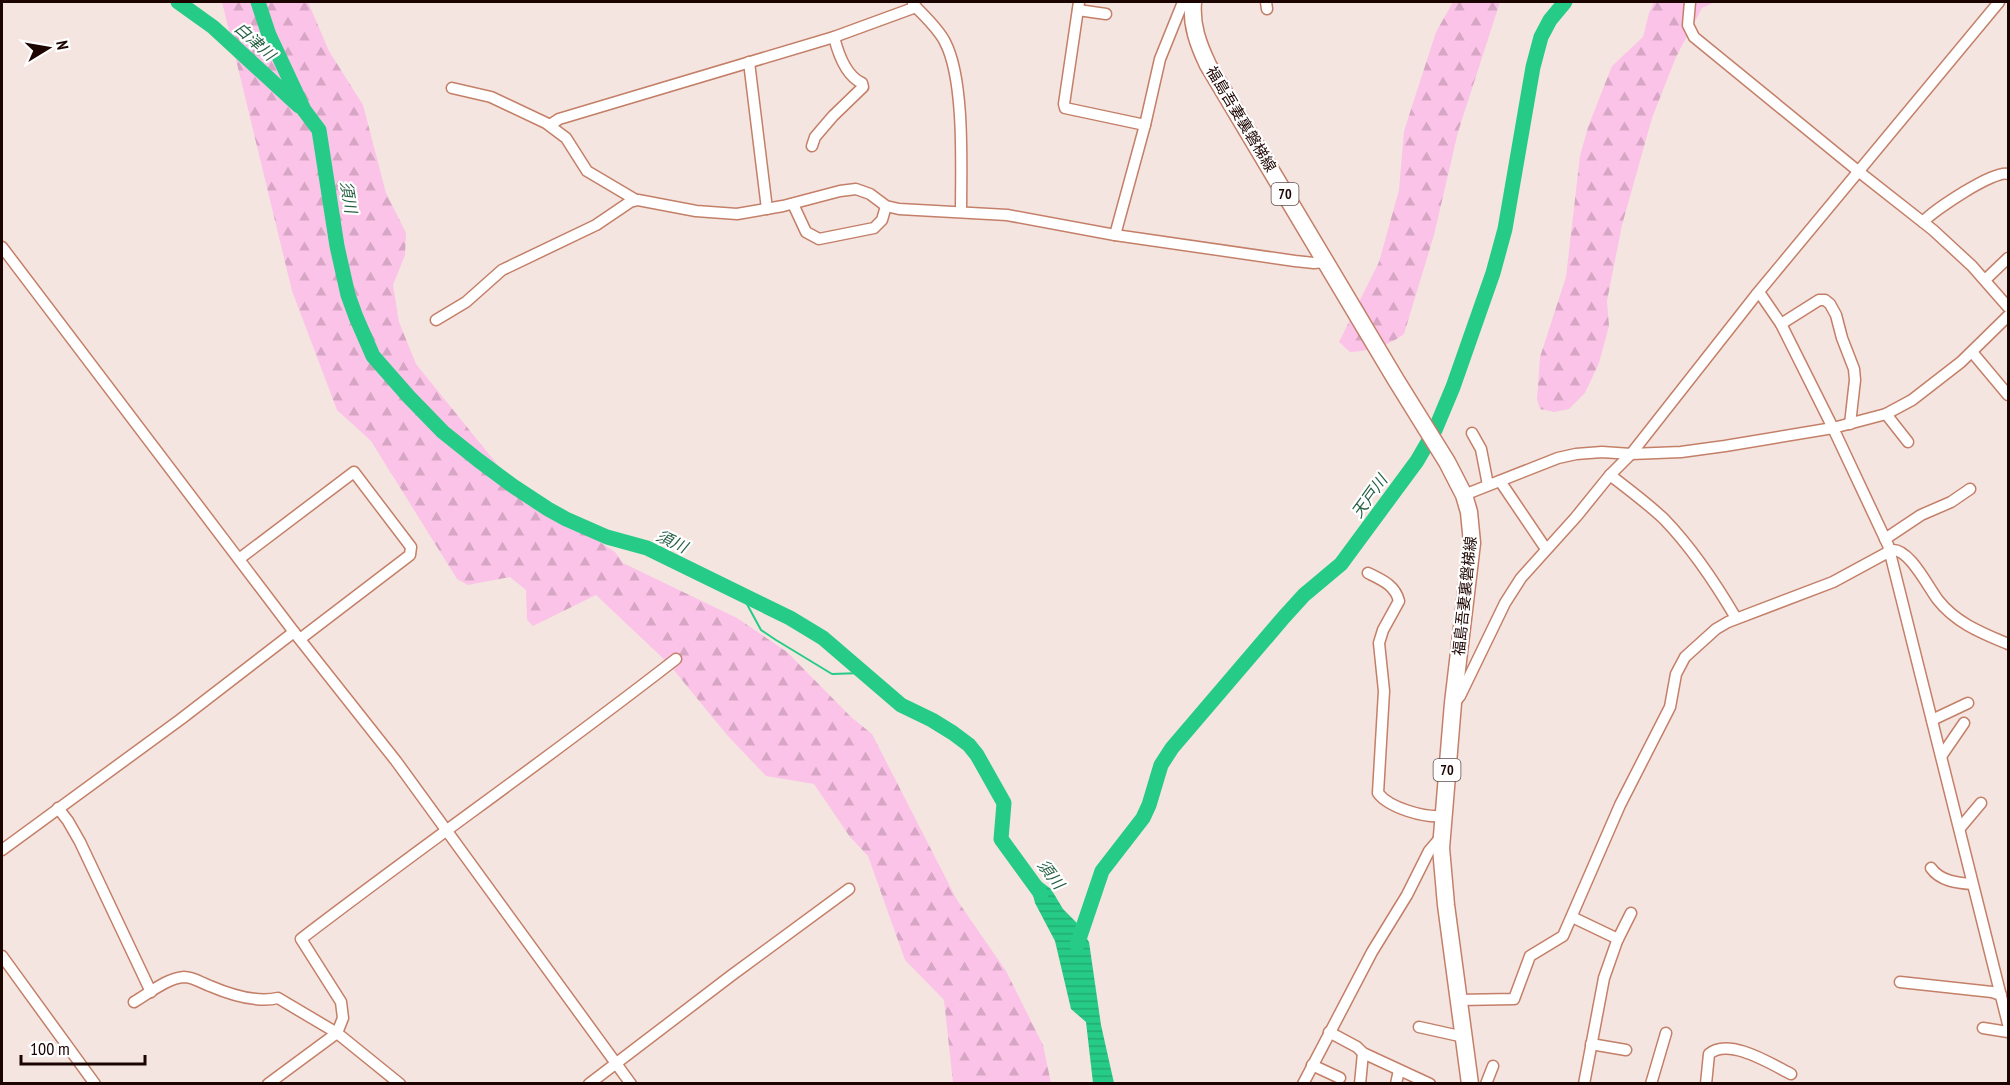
<svg xmlns="http://www.w3.org/2000/svg" width="2010" height="1085" viewBox="0 0 2010 1085" font-family="'PT Sans Narrow','Noto Sans JP',sans-serif">
<style>
.forest{fill:url(#forest-firs)}
.water{fill:url(#water-rules)}
.lines{fill:none;stroke-linecap:round;stroke-linejoin:round}
.stream{stroke:#26cb87;stroke-width:2}
.river{stroke:#26cb87;stroke-width:15}
.minor-casing{stroke:#c47f68;stroke-width:13}
.primary-casing{stroke:#c47f68;stroke-width:19}
.minor{stroke:#fff;stroke-width:10}
.primary{stroke:#fff;stroke-width:16}
.labels{text-anchor:middle;stroke-width:4.5;stroke-linejoin:round;paint-order:stroke}
.shield{fill:#fff;stroke:#604f4d;stroke-width:1.5}
.shield-label{font-size:14px;font-weight:bold;fill:#1c0401}
.street-label{font-size:15px;fill:#1c0401;stroke:#fff}
.water-label{font-size:16px;font-style:italic;fill:#276144;stroke:#fff}
</style>
<defs>
<pattern id="forest-firs" width="22" height="20" patternUnits="userSpaceOnUse" patternTransform="scale(1.5)"><rect width="22" height="20" fill="#fbc3e8"/><path d="M5 1l3.5 6h-7zM16 11l3.5 6h-7z" fill="#d7a6c5"/></pattern>
<pattern id="water-rules" width="6" height="5" patternUnits="userSpaceOnUse" patternTransform="scale(1.5)"><rect width="6" height="5" fill="#26cb87"/><path d="M0 2.5h6" fill="none" stroke="#22ad73"/></pattern>
</defs>
<rect width="100%" height="100%" fill="#f5e5e0"/>
<g class="forest">
<polygon points="222,2 308,2 329,51 363,105 386,193 406,233 405,255 393,285 399,322 416,364 513,484 615,552 623,563 737,618 787,652 851,717 872,734 957,900 1006,971 1043,1045 1051,1083 953,1083 944,1000 905,960 868,856 850,837 814,784 766,776 727,735 668,663 596,595 533,626 527,620 526,590 510,577 468,585 457,579 371,441 337,410 292,291"/>
<path d="M1453,2H1500L1458,132L1434,235L1404,334C1388,346 1370,351 1350,352L1339,342L1379,262L1399,190L1404,131L1436,32Z"/>
<polygon points="1654,2 1715,2 1702,8 1676,57 1652,118 1622,225 1607,301 1609,326 1599,363 1585,393 1569,409 1554,412 1540,409 1537,399 1540,357 1566,277 1580,156 1588,127 1612,66 1643,37 1649,13"/>
</g>
<polygon class="water" points="1027,871 1051,889 1063,909 1076,922 1089,942 1101,1025 1114,1083 1093,1083 1086,1022 1071,1009 1055,941 1035,903"/>
<g class="lines">
<polyline class="stream" points="742,595 761,630 776,640 832,674 862,673"/>
<g class="river">
<polyline points="178,2 213,27 299,106"/>
<polyline points="258,2 269,35 304,110 319,130 337,246 348,295 356,317 373,356 409,397 443,432 478,460 513,486 548,509 566,519 607,537 647,548 790,618 823,638 901,705 932,720 953,733 969,745 977,755 1004,803 1001,839 1041,894"/>
<polyline points="1077,945 1102,871 1143,818 1149,805 1161,765 1172,748 1284,617 1304,595 1341,564 1417,461 1435,430 1453,387 1493,273 1505,229 1533,67 1541,37 1550,20 1565,2"/>
</g>
<g class="minor-casing">
<g id="minor">
<polyline points="1079,2 1064,104 1065,108 1145,125"/>
<polyline points="1266,2 1267,9"/>
<polyline points="1690,2 1688,25 1694,37 1858,171 1933,230 1972,266 2008,307"/>
<path d="M913,4C924,16 938,28 945,42C965,80 961,168 961,212"/>
<polyline points="1078,10 1106,14"/>
<polyline points="749,62 767,209"/>
<polyline points="452,88 491,97 546,123 566,138 587,171 636,200"/>
<polyline points="550,125 559,119 834,37 916,7"/>
<path d="M812,146L815,137L833,116L863,87L862,83C846,76 838,53 834,37"/>
<polyline points="793,204 806,232 819,239 874,228 882,220 886,206"/>
<path d="M1923,222C1934,210 1995,169 2008,174"/>
<polyline points="1115,235 1145,125 1160,59 1183,2"/>
<polyline points="2,247 294,632 396,761 631,1084"/>
<polyline points="1985,280 2008,258"/>
<polyline points="1759,292 1781,324 1833,428 1888,545 2008,1024"/>
<polyline points="436,320 466,302 502,270 596,225 630,202 638,200 696,211 737,214 783,206 840,191 856,189 870,194 886,206 899,209 1007,215 1115,235 1295,261 1314,263 1325,262"/>
<polyline points="1781,324 1819,300 1825,300 1830,304 1836,315 1842,338 1854,369 1855,380 1850,424"/>
<polyline points="1972,352 2008,395"/>
<polyline points="1886,414 1908,442"/>
<polyline points="1472,433 1481,449 1488,485"/>
<path d="M1610,475C1628,489 1647,503 1664,519C1692,548 1716,584 1736,618"/>
<polyline points="1500,481 1546,549"/>
<polyline points="1464,495 1558,458 1576,454 1602,452 1631,454 1681,452 1725,446 1833,428 1886,414 1912,400 1961,362 2008,316"/>
<polyline points="1885,539 1921,515 1951,502 1970,489"/>
<polyline points="239,559 354,472 411,547 410,555 300,639"/>
<path d="M1368,573C1382,580 1395,585 1399,601L1383,630L1379,643L1384,691L1378,793C1389,808 1425,818 1443,816"/>
<polyline points="1456,701 1460,696 1505,603 1521,578 1576,517 1610,475 1631,454 1756,295 1999,2"/>
<polyline points="1932,720 1968,703"/>
<polyline points="1942,755 1964,723"/>
<polyline points="58,808 68,821 80,842 151,992"/>
<polyline points="1960,828 1981,803"/>
<polyline points="2,850 181,719 294,632"/>
<path d="M1931,868C1940,881 1957,883 1972,884"/>
<polyline points="1572,917 1618,939"/>
<polyline points="2,956 95,1084"/>
<polyline points="1900,982 1992,992 2001,995"/>
<path d="M1458,1000L1514,999L1530,956L1563,936L1620,805L1670,707L1676,674L1685,657L1716,629L1728,622L1833,582L1892,550C1909,548 1928,587 1938,600C1956,623 1982,633 2008,644"/>
<path d="M134,1002C148,994 167,978 184,977C193,977 202,983 210,986C231,995 256,1003 278,998L337,1033L400,1084"/>
<polyline points="1419,1027 1464,1037"/>
<polyline points="1983,1028 2008,1032"/>
<polyline points="1329,1032 1357,1047 1363,1053 1430,1084"/>
<polyline points="1591,1044 1626,1050"/>
<polyline points="1312,1065 1340,1078"/>
<path d="M268,1084L337,1033L343,1018L341,1002L301,939C425,844 553,755 676,659"/>
<polyline points="589,1084 732,975 849,889"/>
<polyline points="1303,1084 1372,952 1407,895 1429,851 1441,837"/>
<polyline points="1360,1084 1363,1053"/>
<polyline points="1396,1084 1399,1070"/>
<polyline points="1486,1084 1493,1066"/>
<polyline points="1584,1084 1604,978 1617,941 1631,913"/>
<polyline points="1651,1084 1666,1033"/>
<path d="M1706,1084L1709,1054C1729,1037 1771,1064 1791,1074"/>
</g>
</g>
<g class="primary-casing">
<path id="primary" d="M1193,2C1191,25 1198,44 1208,65L1396,380L1447,462L1464,495L1469,512L1472,543L1453,703L1441,848L1446,905L1470,1084"/>
</g>
<use href="#minor" class="minor"/>
<use href="#primary" class="primary"/>
</g>
<g class="labels">
<g class="shield">
<rect x="1271.5" y="183" width="27" height="22" rx="4.5"/>
<rect x="1433.5" y="759" width="27" height="22" rx="4.5"/>
</g>
<g class="shield-label">
<text x="1285" y="199">70</text>
<text x="1447" y="775">70</text>
</g>
<g class="street-label">
<text transform="translate(1241 119) rotate(59)" y="5">福島吾妻裏磐梯線</text>
<text transform="translate(1465 596) rotate(-84)" y="5">福島吾妻裏磐梯線</text>
</g>
<g class="water-label">
<text transform="translate(255 41) rotate(42)" y="6">白津川</text>
<text transform="translate(349 197) rotate(80)" y="6">須川</text>
<text transform="translate(1369 496) rotate(-54)" y="6">天戸川</text>
<text transform="translate(672 541) rotate(25)" y="6">須川</text>
<text transform="translate(1051 874) rotate(52)" y="6">須川</text>
</g>
</g>
<rect width="2010" height="1085" fill="none" stroke="#1c0401" stroke-width="6"/>
<g transform="translate(48 48) rotate(79)" stroke="#ffffff" stroke-width="4.5" paint-order="stroke">
<path d="M0-4.5L10 22L0 15L-10 22Z" fill="#1c0401"/>
<text y="-9" font-size="16" font-weight="bold" text-anchor="middle" fill="#1c0401">N</text>
</g>
<path d="M21 1055v9h124v-9" fill="none" stroke="#1c0401" stroke-width="3"/>
<text x="30" y="1055" font-size="18" fill="#1c0401" stroke="#ffffff" stroke-width="4.5" paint-order="stroke">100 m</text>
</svg>
